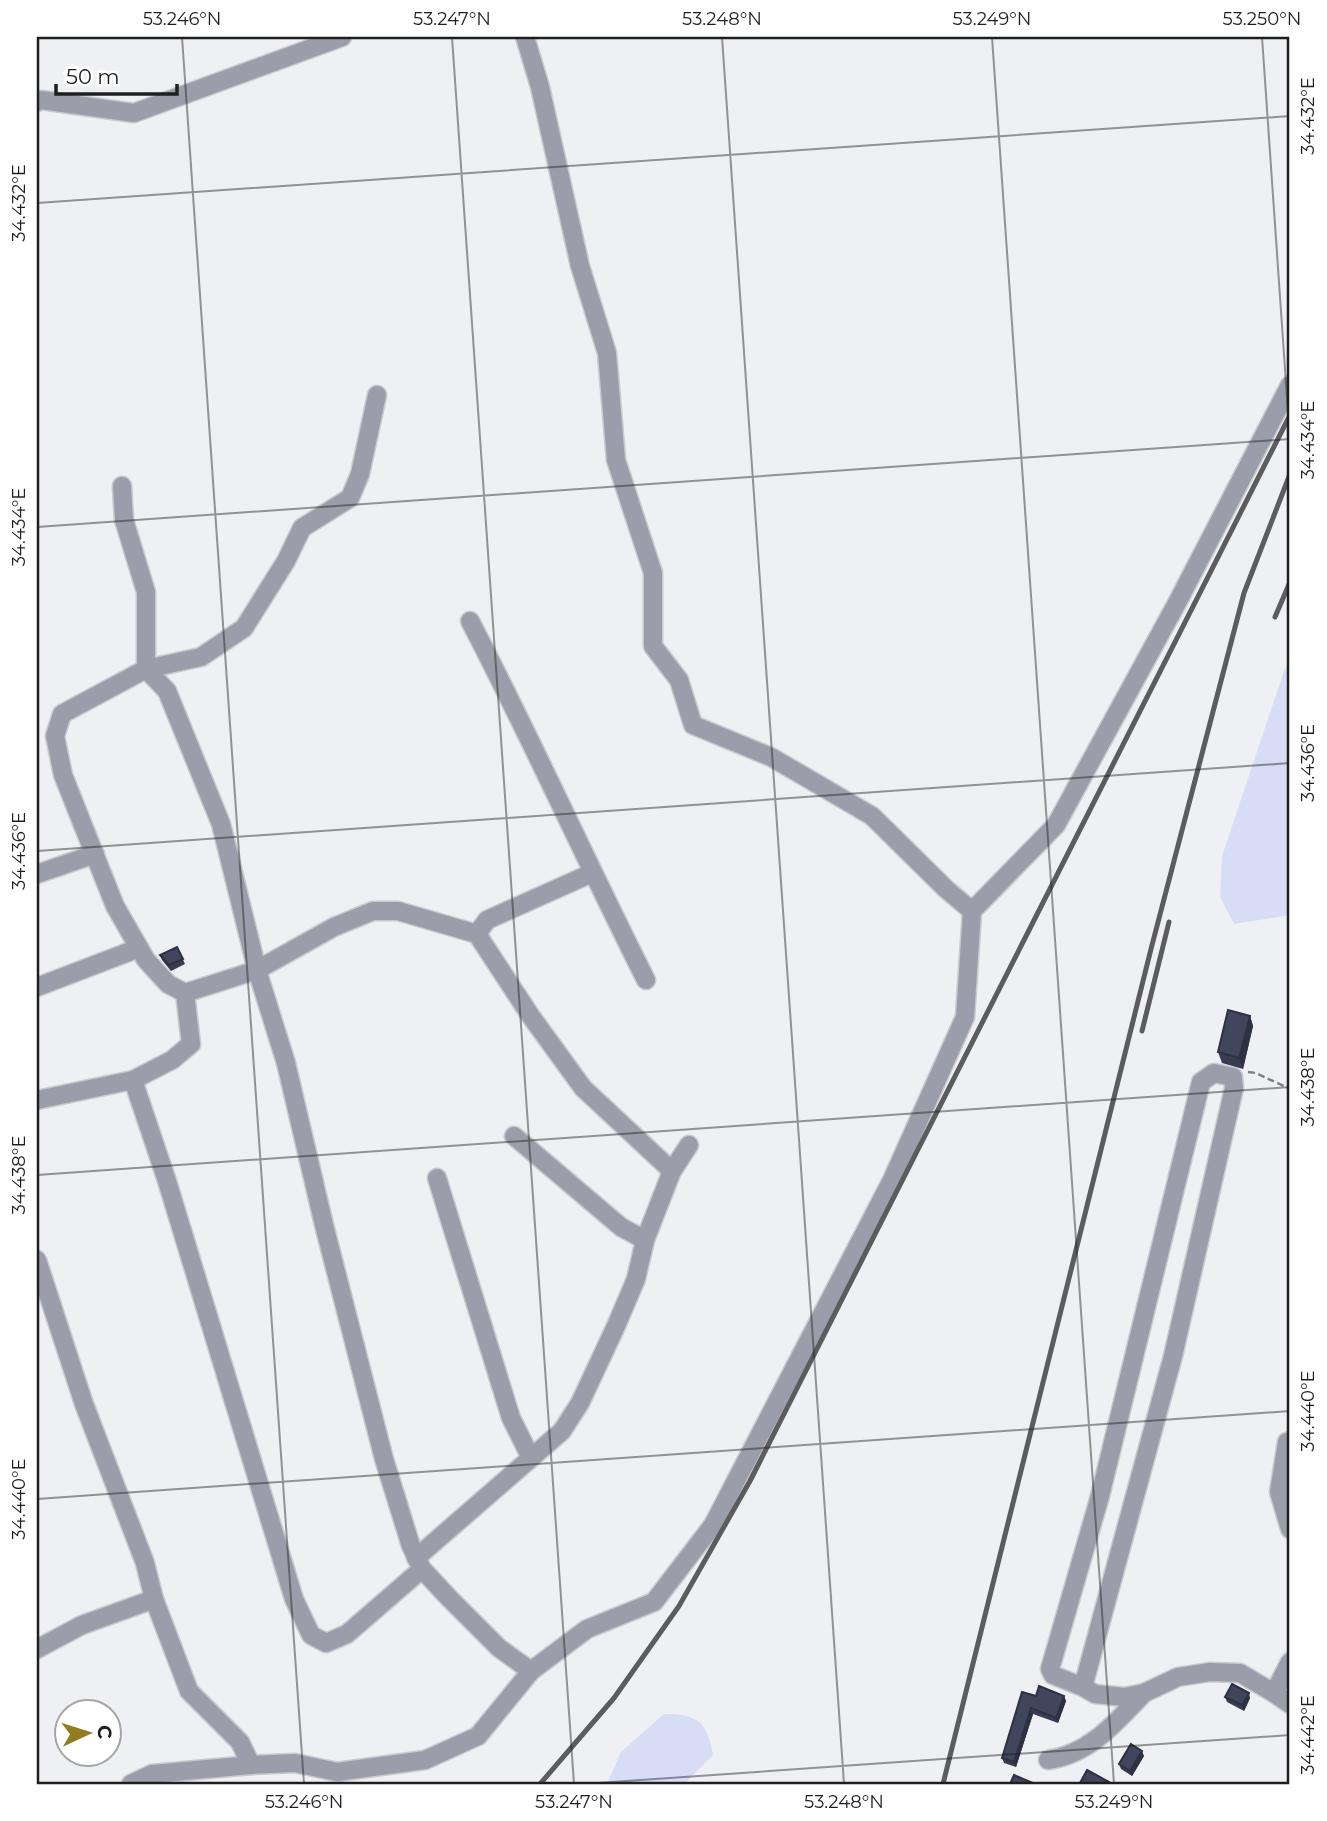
<svg xmlns="http://www.w3.org/2000/svg" width="1327" height="1821" viewBox="0 0 1327 1821" font-family="Montserrat,sans-serif">
<style>
.green{fill:#d8ddf6}
.lines{fill:none;stroke-linecap:round;stroke-linejoin:round}
.minor-casing{stroke:#cacace;stroke-width:21}
.path{stroke:#7e7f81;stroke-width:2.5;stroke-dasharray:7 3.5;stroke-linecap:butt}
.minor{stroke:#9b9eaa;stroke-width:18}
.rail{stroke:#5c5c5e;stroke-width:5}
.wall{fill:#383c50}
.shaded-wall{fill:#2e3141}
.building{fill:#41465d;stroke:#2e3141;stroke-width:2}
.ticks{fill:none;stroke:#1f1f20;stroke-width:2;stroke-opacity:0.45}
.neatline{fill:none;stroke:#1f1f20;stroke-width:2.5}
.ticks-label{font-size:18px;text-anchor:middle;fill:#1f1f20}
</style>
<rect width="100%" height="100%" fill="#eff0f4"/>
<g class="green">
<polygon points="1290,659 1290,915 1234,924 1220,897 1222,856 1284,671"/>
<path d="M664,1714C697,1714 707,1721 713,1755L684,1784H607L621,1752Z"/>
</g>
<g class="lines">
<g class="minor-casing">
<g id="minor">
<polyline points="525,37 540,87 580,266 607,353 616,460 653,573 653,646 679,680 693,725 771,757 872,816 946,889 972,911"/>
<polyline points="37,102 41,100 134,113 342,37"/>
<polyline points="377,395 360,474 350,498 302,528 286,561 244,628 201,657 146,669 62,714 55,736 63,775 115,906 146,960 168,984 185,993 257,970 334,927 373,911 398,911 477,934 530,1015 583,1088 672,1171"/>
<polyline points="122,486 124,520 146,592 146,669 167,691 221,824 257,970 286,1063 324,1225 384,1459 411,1546 422,1569 450,1599 499,1648 531,1671"/>
<path d="M470,621C532,740 586,861 646,980"/>
<polyline points="37,874 95,854"/>
<polyline points="477,934 487,920 592,873"/>
<polyline points="37,987 139,948"/>
<polyline points="133,1080 167,1181 294,1599 311,1635 326,1643 347,1634 422,1569"/>
<polyline points="37,1100 133,1080 172,1060 191,1044 185,993"/>
<polyline points="514,1136 621,1227 645,1240"/>
<polyline points="437,1178 511,1418 531,1458"/>
<polyline points="37,1260 84,1404 145,1563 154,1599 189,1691 240,1742 251,1765"/>
<polyline points="1290,1441 1287,1442 1279,1492 1290,1529"/>
<polyline points="416,1558 562,1431 580,1403 616,1326 636,1279 645,1240 672,1171 689,1145"/>
<polyline points="37,1649 82,1625 154,1599"/>
<polyline points="1290,1662 1274,1693 1290,1704"/>
<polyline points="1083,1687 1053,1675 1050,1669 1100,1496 1201,1082 1214,1073 1233,1077 1234,1088 1173,1356 1083,1687 1095,1694 1124,1697 1144,1693 1178,1677 1210,1672 1240,1673 1274,1693"/>
<path d="M1048,1760C1090,1754 1116,1722 1144,1693"/>
<polyline points="131,1784 152,1774 251,1765 295,1763 337,1772 425,1760 478,1736 531,1671 587,1629 654,1602 713,1525 892,1180 965,1017 972,911 1056,825 1177,603 1290,385"/>
</g>
</g>
<polyline class="path" points="1248,1072 1256,1073 1290,1089"/>
<use href="#minor" class="minor"/>
<g class="rail">
<polyline points="1275,617 1290,582"/>
<polyline points="1142,1031 1169,922"/>
<polyline points="540,1784 614,1698 679,1606 750,1481 1290,415"/>
<polyline points="943,1784 1151,949 1244,593 1290,474"/>
</g>
</g>
<g class="wall">
<polygon points="177,947 185,964 171,971 162,960 160,955"/>
<polygon points="1250,1016 1253,1026 1243,1069 1222,1063 1218,1052"/>
<polygon points="1036,1696 1064,1696 1066,1701 1058,1723 1033,1714 1016,1767 1004,1763 1002,1758"/>
<polygon points="1225,1697 1250,1698 1244,1711 1227,1702"/>
<polygon points="1144,1756 1132,1776 1121,1769 1119,1764"/>
</g>
<g class="shaded-wall">
<polygon points="1250,1016 1253,1026 1243,1069 1239,1058"/>
<polygon points="1249,1693 1250,1698 1244,1711 1242,1705"/>
<polygon points="1064,1696 1066,1701 1058,1723 1056,1718"/>
<polygon points="1031,1708 1033,1714 1016,1767 1014,1762"/>
<polygon points="1142,1751 1144,1756 1132,1776 1130,1771"/>
</g>
<g class="building">
<polygon points="177,947 183,959 169,965 160,955"/>
<polygon points="1228,1010 1250,1016 1239,1058 1218,1052"/>
<polygon points="1232,1684 1249,1693 1242,1705 1225,1697"/>
<polygon points="1039,1686 1064,1696 1056,1718 1031,1708 1014,1762 1002,1758 1022,1692 1036,1696"/>
<polygon points="1131,1744 1142,1751 1130,1771 1119,1764"/>
<polygon points="1087,1770 1109,1782 1108,1784 1082,1784 1080,1783"/>
<polygon points="1014,1775 1035,1784 1010,1784"/>
</g>
<path class="ticks" d="M182,37L304,1784M452,37L574,1784M722,37L844,1784M992,37L1114,1784M1262,37L1290,441M37,203L1290,116M37,527L1290,439M37,851L1290,763M37,1175L1290,1087M37,1499L1290,1411M583,1784L1290,1735"/>
<rect width="1327" height="1821" fill="none" stroke="#ffffff" stroke-width="77"/>
<g transform="translate(88 1733) rotate(86)"><circle r="33" fill="#ffffff" stroke="#a5a5a6" stroke-width="2"/>
<path d="M0-5L12 26L0 18L-12 26Z" fill="#917c22"/>
<text y="-10" font-size="19" font-weight="bold" text-anchor="middle" fill="#1f1f20">С</text>
</g>
<path d="M56 84v10h121v-10" fill="none" stroke="#1f1f20" stroke-width="3.5"/>
<text x="66" y="84" font-size="21" fill="#1f1f20" stroke="#ffffff" stroke-width="5" paint-order="stroke">50 m</text>
<rect x="38" y="38" width="1250" height="1745" class="neatline"/>
<g class="ticks-label">
<text x="182" y="25">53.246°N</text>
<text x="452" y="25">53.247°N</text>
<text x="722" y="25">53.248°N</text>
<text x="992" y="25">53.249°N</text>
<text x="1262" y="25">53.250°N</text>
<text transform="translate(1308 116) rotate(-90)" y="6">34.432°E</text>
<text transform="translate(19 203) rotate(-90)" y="6">34.432°E</text>
<text transform="translate(1308 440) rotate(-90)" y="6">34.434°E</text>
<text transform="translate(19 527) rotate(-90)" y="6">34.434°E</text>
<text transform="translate(1308 763) rotate(-90)" y="6">34.436°E</text>
<text transform="translate(19 851) rotate(-90)" y="6">34.436°E</text>
<text transform="translate(1308 1087) rotate(-90)" y="6">34.438°E</text>
<text transform="translate(19 1175) rotate(-90)" y="6">34.438°E</text>
<text transform="translate(1308 1411) rotate(-90)" y="6">34.440°E</text>
<text transform="translate(19 1499) rotate(-90)" y="6">34.440°E</text>
<text transform="translate(1308 1735) rotate(-90)" y="6">34.442°E</text>
<text x="304" y="1808">53.246°N</text>
<text x="574" y="1808">53.247°N</text>
<text x="844" y="1808">53.248°N</text>
<text x="1114" y="1808">53.249°N</text>
</g>
</svg>
